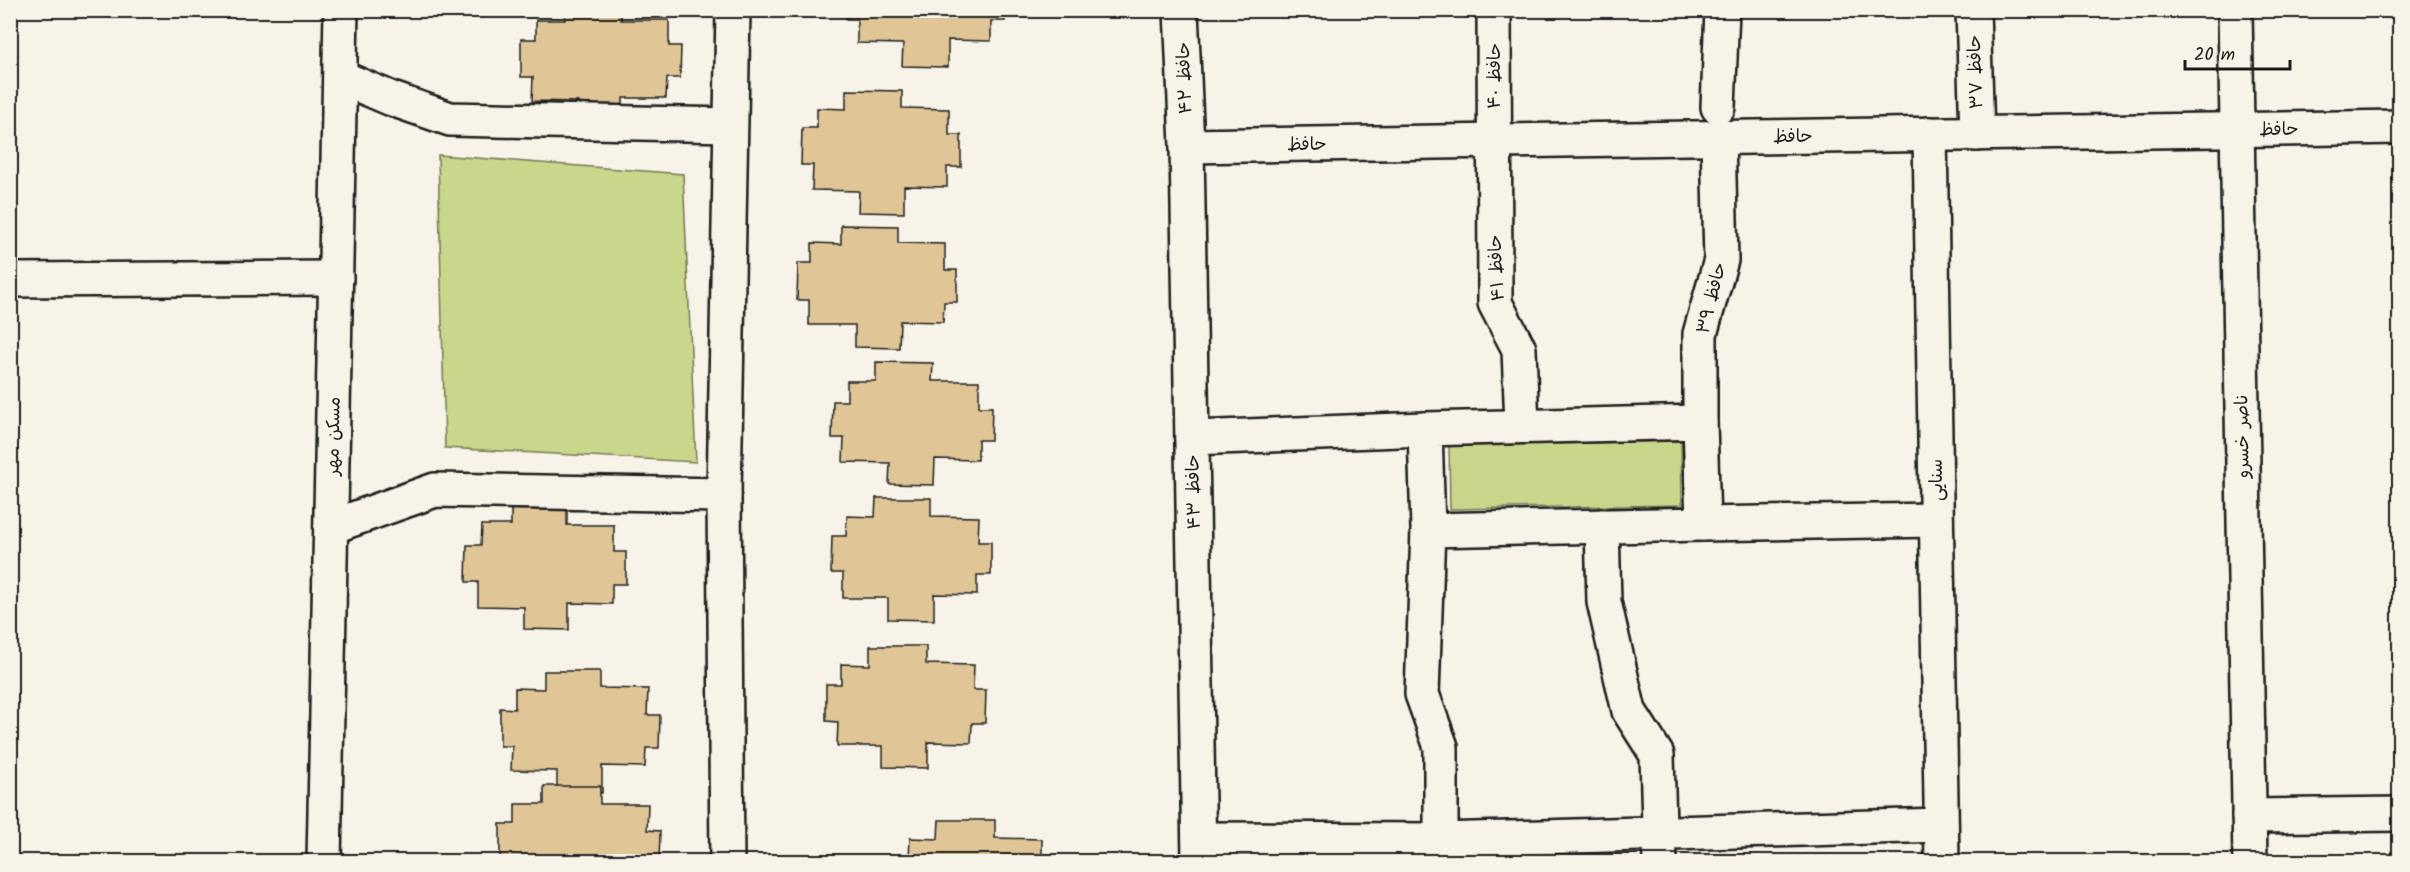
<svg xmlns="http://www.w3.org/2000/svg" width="2410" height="872" viewBox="0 0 2410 872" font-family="Kalam,'Playpen Sans Arabic',sans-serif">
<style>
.green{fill:#c8d78b;stroke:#727a54;stroke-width:1.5}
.building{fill:#e0c696;stroke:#1c1c1c;stroke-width:1.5}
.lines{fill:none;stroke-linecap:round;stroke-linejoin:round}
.street-casing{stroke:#1c1c1c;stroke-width:38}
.street{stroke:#f7f3e8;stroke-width:33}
.labels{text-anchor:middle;stroke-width:4.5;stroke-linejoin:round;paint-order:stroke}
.street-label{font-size:18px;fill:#1c1c1c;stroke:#f7f3e8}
</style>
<rect width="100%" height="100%" fill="#f7f3e8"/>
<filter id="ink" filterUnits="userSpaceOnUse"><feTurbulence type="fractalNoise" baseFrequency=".0167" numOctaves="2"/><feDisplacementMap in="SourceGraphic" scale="12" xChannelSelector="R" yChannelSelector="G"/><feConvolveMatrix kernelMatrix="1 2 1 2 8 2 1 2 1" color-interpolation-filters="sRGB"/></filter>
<g filter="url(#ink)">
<g class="green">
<polygon points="438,155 683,174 696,462 445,448"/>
<polygon points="1681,441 1682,505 1450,509 1449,446"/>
</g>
<g class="building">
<polygon points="565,10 621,10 621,20 669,20 669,46 681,46 680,78 667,78 666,98 623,98 623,124 578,123 578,102 532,101 533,77 521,77 521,39 536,39 536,20 565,20"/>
<polygon points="846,10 1005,10 1005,21 991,21 991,41 948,40 948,67 902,66 903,44 857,43 857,19 846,19"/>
<polygon points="846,90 902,91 902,108 949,109 949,135 961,135 961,167 947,167 947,187 904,186 904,213 858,212 859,191 812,190 813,165 801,165 802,128 817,128 817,108 846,109"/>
<polygon points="841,225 898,226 898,243 945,244 945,270 957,270 957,302 944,302 943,322 900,321 899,348 855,347 855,325 809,325 809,300 797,300 798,263 812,263 812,243 841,244"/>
<polygon points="876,362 933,363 932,381 979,381 979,407 992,407 991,440 978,440 978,460 935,459 934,485 889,484 890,463 843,462 844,438 832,438 833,401 847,401 847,381 876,381"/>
<polygon points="876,498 931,498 931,516 979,517 978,542 991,542 991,575 977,575 977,595 934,594 934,620 888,619 888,598 843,598 843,573 831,573 832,536 846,536 847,516 875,517"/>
<polygon points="511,507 567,508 567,525 614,525 614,552 626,552 626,584 612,584 612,604 569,603 569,630 524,629 524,607 478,606 478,582 466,582 467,545 481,545 482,525 511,525"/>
<polygon points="870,646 926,646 926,664 974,665 973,690 986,690 985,723 972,723 971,743 928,742 928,768 883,767 883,746 837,746 838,722 826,721 826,684 841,684 841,664 870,665"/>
<polygon points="544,671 600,671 600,688 648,689 647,715 660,715 659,748 646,748 645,767 602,766 602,793 557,792 557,771 511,770 512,746 500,746 500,708 515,709 515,688 544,689"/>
<polygon points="544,786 600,786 600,804 648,804 647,830 660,831 659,862 500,861 500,824 515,824 515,804 544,804"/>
<polygon points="939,820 995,820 995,838 1042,839 1042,862 895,862 895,858 909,858 910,838 938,839"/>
</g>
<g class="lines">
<g class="street-casing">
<g id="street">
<polyline points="1181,10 1187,146 1199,862"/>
<polyline points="1494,10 1495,303 1519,349 1522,426"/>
<polyline points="1973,10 1977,134"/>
<polyline points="2235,10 2250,862"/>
<polyline points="340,77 392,99 450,119 730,125"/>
<polyline points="1718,107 1722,10"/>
<polyline points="1930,134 1942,862"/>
<polyline points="1187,146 2400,127"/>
<polyline points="10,280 336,278"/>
<polyline points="1700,422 1700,334 1721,260 1718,137"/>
<polyline points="1192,438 1425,429"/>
<polyline points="1703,524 1936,520"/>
<polyline points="1602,526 1604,602 1629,711 1657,755 1660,862"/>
<polyline points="331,527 435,490 724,495"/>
<polyline points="1428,530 1703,524 1700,422 1425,429 1428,530 1422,694 1441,747 1441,862"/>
<polyline points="2249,816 2400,814"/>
<polyline points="1199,839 1440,840 1941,825"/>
<polyline points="324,862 341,10"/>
<polyline points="727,862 724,495 733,10"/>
</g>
</g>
<use href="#street" class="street"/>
</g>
</g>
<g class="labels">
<g class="street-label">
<text transform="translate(1975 72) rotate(-92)" y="6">حافظ ۳۷</text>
<text transform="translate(1494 76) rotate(-90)" y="6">حافظ ۴۰</text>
<text transform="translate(1184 78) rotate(-92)" y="6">حافظ ۴۲</text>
<text transform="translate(2279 129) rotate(-1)" y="6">حافظ</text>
<text transform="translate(1793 136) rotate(-1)" y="6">حافظ</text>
<text transform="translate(1307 144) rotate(-1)" y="6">حافظ</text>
<text transform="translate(1496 268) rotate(-93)" y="6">حافظ ۴۱</text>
<text transform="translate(1711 298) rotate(-76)" y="6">حافظ ۳۹</text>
<text transform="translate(333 436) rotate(-89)" y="6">مسکن مهر</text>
<text transform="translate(2242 436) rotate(-91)" y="6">ناصر خسرو</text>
<text transform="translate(1936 480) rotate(-91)" y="6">سنایی</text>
<text transform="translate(1193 492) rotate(-91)" y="6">حافظ ۴۳</text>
</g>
</g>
<rect width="2410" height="872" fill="none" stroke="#f7f3e8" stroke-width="36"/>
<rect x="18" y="18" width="2374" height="836" fill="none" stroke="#1c1c1c" stroke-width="2" filter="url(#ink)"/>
<path d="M2185 60v9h105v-9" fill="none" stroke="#1c1c1c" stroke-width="3"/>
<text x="2194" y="60" font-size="18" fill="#1c1c1c" stroke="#f7f3e8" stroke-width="4.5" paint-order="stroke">20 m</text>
</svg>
